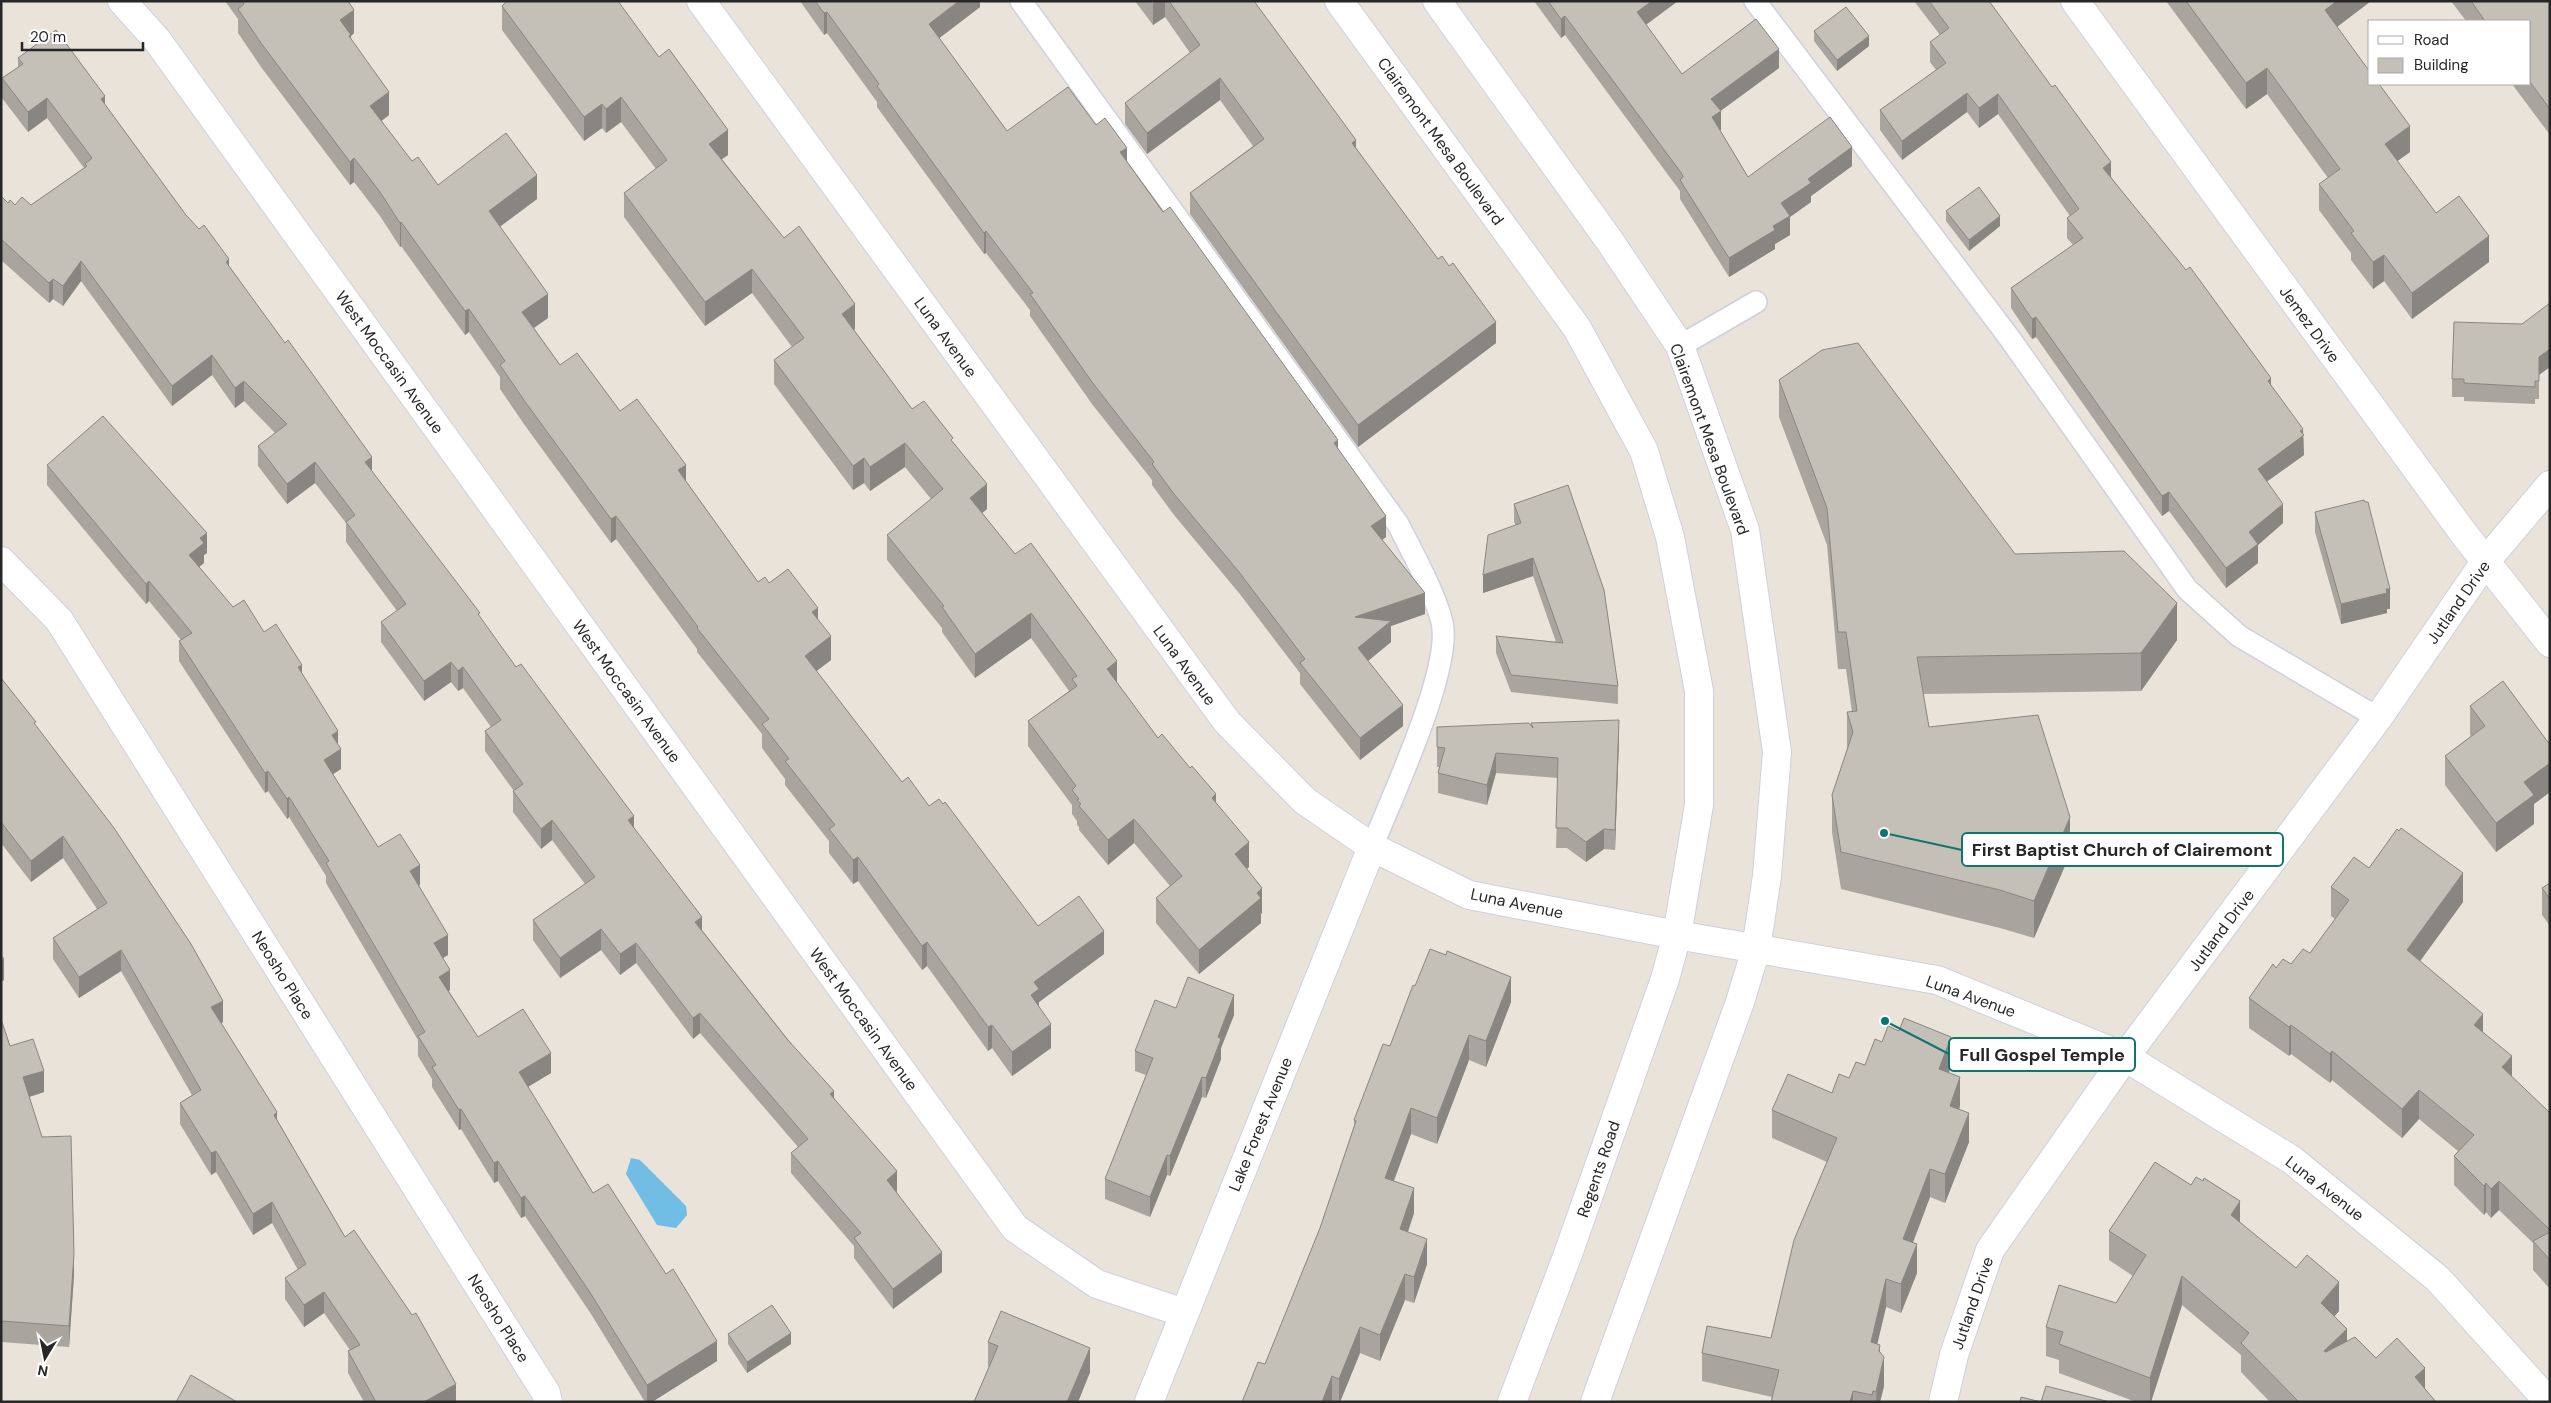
<svg xmlns="http://www.w3.org/2000/svg" width="2551" height="1403" viewBox="0 0 2551 1403" font-family="'DM Sans',sans-serif">
<style>
.water{fill:#70bde6}
.lines{fill:none;stroke-linecap:round;stroke-linejoin:round}
.lane-casing{stroke:#ced0df;stroke-width:24}
.street-casing{stroke:#ced0df;stroke-width:30}
.secondary-casing{stroke:#ced0df;stroke-width:30}
.lane{stroke:#fff;stroke-width:21}
.street{stroke:#fff;stroke-width:28}
.secondary{stroke:#fff;stroke-width:28}
.wall{fill:#a9a59e}
.shaded-wall{fill:#898681}
.building{fill:#c4c0b8;stroke:#898681}
.labels{text-anchor:middle;stroke-width:4;stroke-linejoin:round;paint-order:stroke}
.street-label{font-size:16px;fill:#272727;stroke:#fff}
.leader{fill:none;stroke:#0f766e;stroke-width:2}
.callout-dot{fill:#0f766e;stroke:#fff;stroke-width:2}
.callout{fill:#fff;stroke:#0f766e;stroke-width:2}
.callout-label{font-size:18px;text-anchor:middle;font-weight:bold;fill:#272727}
</style>
<rect width="100%" height="100%" fill="#e9e3d9"/>
<polygon class="water" points="631,1158 640,1160 686,1206 687,1215 676,1228 657,1225 626,1174"/>
<g class="lines">
<g class="lane-casing">
<g id="lane">
<path d="M1021,1L1398,524C1412,552 1435,593 1442,622C1453,668 1391,799 1372,847"/>
<polyline points="1755,1 2008,336 2187,589 2239,636 2378,718"/>
<polyline points="1680,346 1756,302"/>
</g>
</g>
<g class="street-casing">
<g id="street">
<polyline points="122,1 157,40 1015,1228 1097,1284 1184,1313"/>
<polyline points="701,1 1227,722 1305,801 1372,847 1469,895 1677,935"/>
<polyline points="2075,1 2464,534 2550,643"/>
<polyline points="1,561 59,620 546,1393 548,1402"/>
<polyline points="1149,1402 1372,847"/>
<polyline points="1943,1402 1954,1355 1990,1250 2125,1057"/>
</g>
</g>
<g class="secondary-casing">
<g id="secondary">
<polyline points="1339,1 1577,328 1644,451 1670,537 1699,691 1699,805 1677,935 1665,979 1568,1254 1512,1402"/>
<polyline points="1437,1 1609,240 1680,346 1745,530 1777,752 1767,876 1756,949 1740,1002 1595,1402"/>
<polyline points="1677,935 1937,980 2125,1057 2292,1160 2438,1279 2549,1402"/>
<polyline points="2125,1057 2378,718 2485,562 2550,485"/>
</g>
</g>
<use href="#lane" class="lane"/>
<use href="#street" class="street"/>
<use href="#secondary" class="secondary"/>
</g>
<g class="wall">
<polygon points="225,1 348,1 354,33 351,36 351,39 389,115 381,121 412,161 438,185 537,199 500,226 548,318 534,328 560,365 620,411 686,481 758,582 769,583 818,620 831,660 816,671 902,782 929,806 1038,926 1104,954 1039,1002 1039,1008 1051,1048 1012,1076 992,1048 988,1051 927,966 922,970 858,881 853,884 829,853 829,841 785,785 785,779 762,748 762,734 697,652 697,649 616,539 611,543 526,427 500,389 500,377 469,332 465,335 401,246 400,247 380,216 354,182 350,185 261,67 238,33 238,19"/>
<polygon points="800,1 980,1 980,7 939,38 1007,131 1096,125 1127,161 1338,449 1386,537 1382,540 1425,614 1391,626 1391,642 1368,661 1403,726 1360,760 1300,684 1300,673 1239,593 1174,515 1152,485 1152,480 1092,404 1030,316 1030,310 986,253 984,254 877,107 877,102 827,33 824,35"/>
<polygon points="1135,1 1254,1 1356,148 1496,343 1358,447 1190,214 1190,193 1253,146 1220,100 1147,154 1125,124 1125,103 1190,53 1165,17 1153,25"/>
<polygon points="1534,1 1678,1 1646,25 1682,74 1779,68 1720,111 1720,130 1748,177 1852,166 1811,196 1811,202 1790,217 1790,235 1775,244 1775,249 1729,277 1680,199 1680,191 1565,35 1561,38"/>
<polygon points="1914,1 1989,1 2111,177 2271,386 2303,435 2304,455 2267,481 2283,523 2258,545 2258,563 2226,588 2169,511 2162,516 2036,337 2032,339 2011,308 2011,288 2073,245 2067,238 2067,218 2070,216 1998,114 1979,128 1967,112 1902,160 1880,130 1880,110 1936,70 1930,62 1930,42 1940,35"/>
<polygon points="2166,1 2371,1 2337,27 2410,152 2397,161 2436,213 2489,262 2412,319 2384,281 2373,289 2351,260 2351,253 2319,210 2319,184 2328,178 2267,94 2246,109"/>
<polygon points="2451,1 2550,1 2550,135 2512,84 2530,84 2530,21 2466,21"/>
<polygon points="502,6 728,155 722,159 855,329 854,330 912,409 953,442 987,509 982,513 1117,683 1158,738 1216,802 1249,867 1247,869 1262,913 1261,914 1261,923 1199,974 1156,923 1156,898 1170,886 1134,843 1108,865 1079,830 1079,827 1077,825 1077,821 1072,814 1072,805 1028,746 1028,721 1069,691 1031,638 975,678 942,632 942,628 887,560 887,535 931,499 905,467 870,491 864,483 853,490 774,384 774,360 792,347 752,293 705,326 624,217 624,193 656,169 621,122 606,133 602,128 584,141 502,30"/>
<polygon points="1814,31 1869,46 1837,71 1814,41"/>
<polygon points="18,58 105,105 186,215 229,266 372,472 634,828 702,930 834,1098 897,1191 897,1192 942,1272 893,1309 854,1258 854,1246 791,1173 791,1153 798,1147 700,1033 693,1039 636,963 620,975 601,950 560,978 533,940 533,920 585,884 552,840 541,849 513,812 513,791 514,791 485,751 485,731 491,727 463,688 458,691 451,682 424,701 381,642 381,622 397,611 346,542 346,523 315,483 287,504 258,466 258,446 275,433 244,401 235,408 212,375 172,406 81,281 63,306 53,299 49,303 1,260 1,196 8,203 15,205 31,205 84,168 47,118 28,132 2,98 2,78 18,67"/>
<polygon points="1946,211 2000,226 1969,251 1946,221"/>
<polygon points="2539,375 2539,399 2535,399 2535,404 2464,401 2464,397 2452,397 2452,379"/>
<polygon points="1779,380 2015,554 2177,640 2141,691 1923,694 1929,727 2070,854 2034,938 2000,928 1841,889 1832,832 1832,795 1847,750 1847,712 1852,712 1846,669 1838,669 1827,545 1779,417"/>
<polygon points="47,465 207,553 204,555 204,563 199,567 233,607 264,632 302,673 338,744 341,769 333,774 378,847 420,885 419,885 448,955 443,958 450,990 449,991 478,1037 551,1073 528,1087 593,1193 717,1361 652,1402 645,1402 591,1314 525,1216 521,1218 498,1181 494,1183 461,1129 459,1130 432,1087 432,1079 418,1056 418,1040 326,883 326,876 289,817 287,819 268,791 265,793 179,661 179,641 181,640 149,601 146,604 47,485"/>
<polygon points="1514,504 1618,686 1618,704 1511,692 1496,653 1496,636 1556,642 1533,576 1483,593 1516,525 1514,522"/>
<polygon points="2315,512 2390,609 2387,609 2387,613 2341,624 2315,532"/>
<polygon points="1,678 36,726 223,1022 221,1023 345,1237 456,1402 364,1402 348,1373 348,1351 350,1350 324,1313 304,1327 285,1299 285,1278 298,1270 272,1223 253,1235 216,1172 211,1175 180,1124 180,1103 192,1095 121,971 79,998 53,959 53,938 97,909 63,858 31,882 1,843"/>
<polygon points="2470,706 2550,745 2550,792 2534,804 2534,824 2496,852 2445,785 2445,756 2471,736 2470,735"/>
<polygon points="1531,723 1619,740 1615,850 1604,849 1586,862 1567,848 1556,848 1558,778 1496,773 1487,805 1438,793 1438,773 1439,767 1437,767 1437,747 1531,726"/>
<polygon points="2369,868 2463,902 2420,961 2483,1032 2512,1077 2550,1113 2550,1289 2533,1270 2533,1243 2499,1210 2491,1218 2486,1212 2484,1215 2454,1185 2454,1156 2458,1151 2419,1119 2402,1138 2332,1080 2330,1083 2291,1054 2289,1056 2249,1028 2249,998 2276,968 2291,964 2310,953 2335,919 2331,916 2331,887"/>
<polygon points="2550,883 2550,926 2542,915 2542,888"/>
<polygon points="1415,986 1511,1002 1486,1067 1469,1060 1437,1144 1411,1134 1394,1181 1414,1213 1408,1232 1427,1264 1414,1303 1405,1300 1380,1361 1360,1353 1340,1402 1242,1402 1265,1364 1320,1228 1354,1126 1354,1120 1390,1046"/>
<polygon points="1176,1008 1234,1015 1221,1048 1221,1059 1206,1098 1202,1097 1170,1176 1167,1175 1150,1217 1105,1199 1105,1179 1146,1075 1135,1071 1135,1051"/>
<polygon points="1,1019 10,1046 44,1092 29,1097 74,1275 69,1347 1,1342"/>
<polygon points="1865,1065 1951,1066 1949,1073 1960,1106 1959,1110 1969,1142 1945,1203 1930,1197 1913,1243 1917,1273 1901,1313 1886,1307 1877,1344 1880,1353 1884,1386 1880,1402 1771,1402 1772,1397 1702,1381 1702,1353 1771,1338 1827,1162 1772,1138 1772,1110 1832,1093"/>
<polygon points="2240,1222 2339,1311 2334,1316 2347,1341 2425,1389 2436,1402 2270,1402 2241,1372 2241,1355 2182,1305 2151,1402 2136,1402 2059,1373 2059,1360 2046,1356 2046,1327 2116,1303 2133,1276 2109,1260 2109,1231"/>
<polygon points="728,1334 791,1344 747,1373 728,1344"/>
<polygon points="988,1342 1090,1372 1078,1402 974,1402 989,1367 988,1367"/>
</g>
<g class="shaded-wall">
<polygon points="959,1 980,1 980,7 929,46 929,24"/>
<polygon points="1157,1 1165,1 1165,17 1153,25 1153,4"/>
<polygon points="1652,1 1678,1 1637,31 1637,12"/>
<polygon points="2337,1 2371,1 2325,36 2325,10"/>
<polygon points="354,10 354,33 351,36 351,59 340,20"/>
<polygon points="827,12 827,33 824,35 824,13"/>
<polygon points="1565,16 1565,35 1561,38 1561,19"/>
<polygon points="1869,36 1869,46 1837,71 1837,60"/>
<polygon points="1779,49 1779,68 1711,118 1711,99"/>
<polygon points="2267,68 2267,94 2246,109 2246,83"/>
<polygon points="1220,78 1220,100 1147,154 1147,133"/>
<polygon points="389,92 389,115 370,130 370,106"/>
<polygon points="1967,93 1967,112 1902,160 1902,141"/>
<polygon points="1998,94 1998,114 1979,128 1979,108"/>
<polygon points="105,96 105,116 101,99"/>
<polygon points="621,97 621,122 606,133 606,109"/>
<polygon points="47,98 47,118 28,132 28,112"/>
<polygon points="602,104 602,128 584,141 584,117"/>
<polygon points="1721,111 1721,130 1712,136 1712,117"/>
<polygon points="2410,126 2410,152 2385,170 2385,144"/>
<polygon points="728,130 728,155 709,168 709,144"/>
<polygon points="1356,140 1356,161 1352,143"/>
<polygon points="1852,147 1852,166 1811,196 1811,202 1790,217 1790,235 1775,244 1775,249 1729,277 1729,258 1773,226 1781,203 1808,179"/>
<polygon points="1127,148 1127,169 1120,152"/>
<polygon points="354,158 354,182 350,185 350,162"/>
<polygon points="2111,162 2111,182 2103,168"/>
<polygon points="537,175 537,199 489,235 489,211"/>
<polygon points="2000,216 2000,226 1969,251 1969,240"/>
<polygon points="401,222 401,246 400,247 400,223"/>
<polygon points="986,231 986,253 984,254 984,233"/>
<polygon points="2489,236 2489,262 2412,319 2412,293"/>
<polygon points="2384,255 2384,281 2373,289 2373,262"/>
<polygon points="229,259 229,279 226,262"/>
<polygon points="81,261 81,281 63,306 63,286"/>
<polygon points="752,269 752,293 705,326 705,302"/>
<polygon points="53,279 53,299 49,303 49,283"/>
<polygon points="548,294 548,318 522,336 522,312"/>
<polygon points="855,304 855,329 842,338 842,314"/>
<polygon points="469,309 469,332 465,335 465,311"/>
<polygon points="2036,317 2036,337 2032,339 2032,319"/>
<polygon points="1496,322 1496,343 1358,447 1358,425"/>
<polygon points="2550,349 2550,367 2539,375 2539,399 2539,357"/>
<polygon points="212,355 212,375 172,406 172,386"/>
<polygon points="2271,378 2271,398 2268,381"/>
<polygon points="244,381 244,401 235,408 235,388"/>
<polygon points="2303,429 2304,455 2258,488 2258,469"/>
<polygon points="1338,440 1338,462 1334,443"/>
<polygon points="905,443 905,467 870,491 870,467"/>
<polygon points="372,457 372,477 365,462"/>
<polygon points="864,458 864,483 853,490 853,466"/>
<polygon points="315,462 315,483 287,504 287,484"/>
<polygon points="686,465 686,489 678,470"/>
<polygon points="987,484 987,509 970,523 970,498"/>
<polygon points="2169,492 2169,511 2162,516 2162,496"/>
<polygon points="2283,504 2283,523 2258,545 2258,563 2226,588 2226,568 2249,532"/>
<polygon points="616,516 616,539 611,543 611,519"/>
<polygon points="1386,516 1386,537 1371,548 1371,526"/>
<polygon points="207,533 207,553 204,555 204,563 189,575 189,555 200,538"/>
<polygon points="1533,558 1533,576 1483,593 1483,575"/>
<polygon points="149,581 149,601 146,604 146,584"/>
<polygon points="2386,589 2390,589 2390,609 2387,609 2387,613 2341,624 2341,604"/>
<polygon points="1425,593 1425,614 1391,626 1391,642 1358,669 1355,617"/>
<polygon points="2177,603 2177,640 2141,691 2141,653"/>
<polygon points="818,608 818,632 812,612"/>
<polygon points="1031,613 1031,638 975,678 975,654"/>
<polygon points="831,636 831,660 805,680 805,656"/>
<polygon points="1117,661 1117,685 1107,669"/>
<polygon points="451,662 451,682 424,701 424,681"/>
<polygon points="302,665 302,685 298,667"/>
<polygon points="463,667 463,688 458,691 458,671"/>
<polygon points="1403,705 1403,726 1360,760 1360,738"/>
<polygon points="1619,720 1619,740 1615,850 1615,830"/>
<polygon points="338,731 338,751 341,749 341,769 324,780 324,760 332,735"/>
<polygon points="1496,753 1496,773 1487,805 1487,785"/>
<polygon points="2550,763 2550,792 2534,804 2534,824 2496,852 2496,823 2524,782"/>
<polygon points="268,771 268,791 265,793 265,773"/>
<polygon points="1216,794 1216,819 1212,798"/>
<polygon points="289,797 289,817 287,819 287,799"/>
<polygon points="634,816 634,836 628,820"/>
<polygon points="2070,817 2070,854 2034,938 2034,901"/>
<polygon points="1134,819 1134,843 1108,865 1108,840"/>
<polygon points="552,820 552,840 541,849 541,829"/>
<polygon points="1604,829 1604,849 1586,862 1586,842"/>
<polygon points="63,836 63,858 31,882 31,861"/>
<polygon points="1249,842 1249,867 1235,879 1235,854"/>
<polygon points="858,857 858,881 853,884 853,860"/>
<polygon points="420,865 420,885 410,890 410,871"/>
<polygon points="2463,873 2463,902 2407,979 2407,950"/>
<polygon points="1262,888 1262,913 1261,914 1261,923 1199,974 1199,950"/>
<polygon points="702,917 702,937 695,922"/>
<polygon points="601,929 601,950 560,978 560,958"/>
<polygon points="1104,931 1104,954 1039,1002 1039,1013 1031,995 1034,982"/>
<polygon points="448,935 448,955 434,963 434,943"/>
<polygon points="927,942 927,966 922,970 922,946"/>
<polygon points="636,943 636,963 620,975 620,954"/>
<polygon points="121,950 121,971 79,998 79,977"/>
<polygon points="4,959 4,980 1,982 1,961"/>
<polygon points="450,970 450,990 439,997 439,977"/>
<polygon points="1511,977 1511,1002 1486,1067 1486,1041"/>
<polygon points="1234,995 1234,1015 1221,1048 1221,1059 1206,1098 1206,1078 1218,1037"/>
<polygon points="223,1001 223,1022 211,1029 211,1007"/>
<polygon points="700,1013 700,1033 693,1039 693,1018"/>
<polygon points="2483,1014 2483,1043 2474,1025"/>
<polygon points="1051,1024 1051,1048 1012,1076 1012,1052"/>
<polygon points="992,1025 992,1048 988,1051 988,1027"/>
<polygon points="2291,1025 2291,1054 2289,1056 2289,1027"/>
<polygon points="1469,1035 1469,1060 1437,1144 1437,1118"/>
<polygon points="1951,1037 1951,1066 1939,1098 1939,1069"/>
<polygon points="2332,1051 2332,1080 2330,1083 2330,1054"/>
<polygon points="551,1053 551,1073 519,1092 519,1072"/>
<polygon points="2512,1056 2512,1085 2502,1067"/>
<polygon points="44,1071 44,1092 23,1099 23,1077"/>
<polygon points="1202,1077 1202,1097 1170,1176 1170,1156"/>
<polygon points="1960,1077 1960,1106 1950,1135 1950,1106"/>
<polygon points="2419,1090 2419,1119 2402,1138 2402,1109"/>
<polygon points="834,1091 834,1111 830,1094"/>
<polygon points="1411,1108 1411,1134 1385,1204 1385,1178"/>
<polygon points="461,1109 461,1129 459,1130 459,1110"/>
<polygon points="277,1112 277,1134 274,1115"/>
<polygon points="1969,1113 1969,1142 1945,1203 1945,1174"/>
<polygon points="216,1151 216,1172 211,1175 211,1153"/>
<polygon points="1167,1155 1167,1175 1150,1217 1150,1197"/>
<polygon points="498,1161 498,1181 494,1183 494,1163"/>
<polygon points="1930,1169 1930,1197 1903,1268 1903,1239"/>
<polygon points="897,1171 897,1191 887,1200 887,1180"/>
<polygon points="2499,1181 2499,1210 2491,1218 2491,1189"/>
<polygon points="2486,1183 2486,1212 2484,1215 2484,1186"/>
<polygon points="1414,1188 1414,1213 1400,1255 1400,1229"/>
<polygon points="525,1196 525,1216 521,1218 521,1198"/>
<polygon points="2240,1201 2240,1230 2231,1215"/>
<polygon points="272,1202 272,1223 253,1235 253,1214"/>
<polygon points="1427,1239 1427,1264 1414,1303 1414,1277"/>
<polygon points="1917,1244 1917,1273 1901,1313 1901,1284"/>
<polygon points="942,1252 942,1272 893,1309 893,1289"/>
<polygon points="74,1254 74,1275 69,1347 69,1326"/>
<polygon points="1405,1274 1405,1300 1380,1361 1380,1335"/>
<polygon points="2182,1276 2182,1305 2151,1402 2150,1402 2150,1378"/>
<polygon points="1886,1279 1886,1307 1871,1371 1871,1342"/>
<polygon points="2339,1282 2339,1311 2321,1332 2321,1303"/>
<polygon points="324,1292 324,1313 304,1327 304,1305"/>
<polygon points="1360,1327 1360,1353 1340,1402 1339,1402 1339,1379"/>
<polygon points="2347,1329 2347,1358 2324,1380 2324,1351"/>
<polygon points="791,1333 791,1344 747,1373 747,1362"/>
<polygon points="717,1341 717,1361 652,1402 647,1402 647,1385"/>
<polygon points="1880,1345 1880,1373 1884,1357 1884,1386 1880,1402 1876,1402 1879,1351"/>
<polygon points="1090,1348 1090,1372 1078,1402 1067,1402"/>
<polygon points="2425,1368 2425,1397 2415,1377"/>
<polygon points="1332,1376 1332,1402 1322,1402"/>
<polygon points="456,1384 456,1402 424,1402"/>
<polygon points="1853,1391 1853,1402 1850,1402"/>
</g>
<g class="building">
<polygon points="242,1 348,1 354,10 340,20 351,35 349,36 389,92 370,106 412,161 418,157 438,185 506,133 537,175 489,211 548,294 522,312 560,365 577,353 620,411 637,399 686,465 678,470 758,582 765,577 769,583 788,569 818,608 812,612 831,636 805,656 902,782 908,777 929,806 939,799 943,804 945,802 1038,926 1079,896 1104,931 1034,982 1039,989 1031,995 1051,1024 1012,1052 992,1025 988,1027 927,942 922,946 858,857 853,860 829,829 835,825 785,761 789,759 762,724 769,719 697,628 698,627 616,516 611,519 526,403 500,365 505,361 469,309 465,311 401,222 400,223 380,192 354,158 350,162 261,43 238,9 244,4"/>
<polygon points="507,1 618,1 659,57 669,49 728,130 709,144 784,238 799,226 855,304 842,314 912,409 924,401 953,438 951,440 987,484 970,498 1015,554 1031,543 1117,661 1107,669 1158,738 1162,734 1190,768 1192,766 1216,794 1212,798 1249,842 1235,854 1262,888 1257,893 1261,898 1199,950 1156,898 1182,876 1134,819 1108,840 1079,806 1081,804 1077,800 1079,799 1072,790 1076,786 1028,721 1077,686 1072,679 1077,676 1031,613 975,654 942,607 944,606 887,535 943,489 905,443 870,467 864,458 853,466 774,360 804,338 752,269 705,302 624,193 667,160 621,97 606,109 602,104 584,117 502,6"/>
<polygon points="815,1 959,1 929,24 1007,131 1068,87 1096,125 1105,118 1127,148 1120,152 1163,212 1170,207 1338,440 1334,443 1386,516 1371,526 1425,593 1355,617 1391,621 1358,648 1403,705 1360,738 1300,663 1305,659 1239,572 1174,494 1152,464 1154,462 1092,382 1030,294 1033,293 986,231 984,233 877,86 879,84 827,12 824,13"/>
<polygon points="1169,1 1254,1 1356,140 1352,143 1438,259 1442,256 1449,266 1453,263 1496,322 1358,425 1190,193 1264,139 1220,78 1147,133 1125,103 1200,45"/>
<polygon points="1548,1 1652,1 1637,12 1682,74 1756,19 1779,49 1711,99 1721,111 1712,117 1748,177 1830,117 1852,147 1808,179 1811,183 1781,203 1790,216 1773,226 1775,230 1729,258 1680,180 1683,177 1682,174 1565,16 1561,19"/>
<polygon points="1929,1 1989,1 2052,87 2055,85 2111,162 2103,168 2186,270 2190,267 2271,378 2268,381 2303,429 2300,431 2304,435 2258,469 2283,504 2249,532 2258,544 2226,568 2169,492 2162,496 2036,317 2032,319 2011,288 2083,238 2067,218 2079,209 1998,94 1979,108 1967,93 1902,141 1880,110 1946,63 1930,42 1949,28"/>
<polygon points="2186,1 2337,1 2325,10 2370,72 2370,84 2379,84 2410,126 2385,144 2436,213 2459,196 2489,236 2412,293 2384,255 2373,262 2351,233 2354,231 2319,184 2340,169 2267,68 2246,83"/>
<polygon points="2471,1 2550,1 2550,109 2530,82 2530,21 2485,21"/>
<polygon points="1846,7 1869,36 1837,60 1814,31"/>
<polygon points="56,30 105,96 101,99 186,215 199,229 204,225 229,259 226,262 285,343 288,340 372,457 365,462 480,613 478,614 516,667 521,664 634,816 628,820 702,917 695,922 787,1039 834,1091 830,1094 897,1171 887,1180 942,1252 893,1289 854,1238 861,1233 791,1153 808,1139 700,1013 693,1018 636,943 620,954 601,929 560,958 533,920 595,877 552,820 541,829 513,791 523,784 485,731 501,720 463,667 458,671 451,662 424,681 381,622 406,604 346,522 355,515 315,462 287,484 258,446 287,424 244,381 235,388 212,355 172,386 81,261 63,286 53,279 49,283 1,239 1,196 8,203 10,200 15,205 22,197 31,205 87,166 85,164 92,158 47,98 28,112 2,78 23,64 18,58"/>
<polygon points="1979,187 2000,216 1969,240 1946,211"/>
<polygon points="2550,303 2550,349 2539,357 2539,381 2535,381 2535,387 2464,383 2464,379 2452,379 2454,322 2522,324"/>
<polygon points="1858,343 2015,554 2124,551 2177,603 2141,653 1917,657 1929,727 2038,715 2070,817 2034,901 2000,890 1841,852 1832,795 1853,732 1847,712 1857,711 1846,632 1838,632 1827,508 1779,380 1822,350"/>
<polygon points="103,416 207,533 200,538 204,543 189,555 233,607 244,600 264,632 276,624 302,665 298,667 338,731 332,735 341,749 324,760 378,847 400,834 420,865 410,871 448,935 434,943 450,970 439,977 478,1037 523,1009 551,1053 519,1072 593,1193 608,1184 666,1274 673,1269 717,1341 647,1385 591,1294 525,1196 521,1198 498,1161 494,1163 461,1109 459,1110 432,1067 436,1065 418,1036 425,1032 326,863 329,861 289,797 287,799 268,771 265,773 179,641 192,633 149,581 146,584 47,465"/>
<polygon points="1568,485 1604,590 1618,686 1511,675 1496,636 1563,643 1533,558 1483,575 1488,535 1521,523 1514,504"/>
<polygon points="2364,500 2365,502 2368,502 2390,589 2386,589 2387,593 2341,604 2315,512"/>
<polygon points="1,678 36,722 34,723 114,828 191,944 223,1001 211,1007 277,1112 274,1115 345,1237 354,1230 412,1315 416,1313 456,1384 424,1402 376,1402 348,1351 360,1345 324,1292 304,1305 285,1278 306,1264 272,1202 253,1214 216,1151 211,1153 180,1103 201,1090 121,950 79,977 53,938 107,903 63,836 31,861 1,822"/>
<polygon points="2503,681 2550,745 2550,763 2524,782 2534,795 2496,823 2445,756 2485,726 2470,706"/>
<polygon points="1619,720 1615,830 1604,829 1586,842 1567,828 1556,828 1558,758 1496,753 1487,785 1438,773 1445,748 1437,747 1437,727 1529,723 1533,728 1531,723"/>
<polygon points="2401,828 2463,873 2407,950 2483,1014 2474,1025 2512,1056 2502,1067 2550,1113 2550,1230 2499,1181 2491,1189 2486,1183 2484,1186 2454,1156 2474,1135 2419,1090 2402,1109 2332,1051 2330,1054 2291,1025 2289,1027 2249,998 2273,964 2276,968 2283,959 2291,964 2303,949 2310,953 2349,900 2331,887 2354,857 2369,868 2397,829 2399,831"/>
<polygon points="2550,883 2550,899 2542,888"/>
<polygon points="1430,949 1446,955 1447,951 1511,977 1486,1041 1469,1035 1437,1118 1411,1108 1385,1178 1414,1188 1400,1229 1427,1239 1414,1277 1405,1274 1380,1335 1360,1327 1339,1379 1332,1376 1322,1402 1242,1402 1258,1362 1265,1364 1320,1228 1356,1121 1354,1120 1383,1044 1390,1046 1413,985 1415,986"/>
<polygon points="1,955 4,959 1,961"/>
<polygon points="1188,977 1234,995 1218,1037 1221,1039 1206,1078 1202,1077 1170,1156 1167,1155 1150,1197 1105,1179 1153,1058 1135,1051 1155,1000 1176,1008"/>
<polygon points="1904,1018 1951,1037 1939,1069 1960,1077 1950,1106 1969,1113 1945,1174 1930,1169 1903,1239 1917,1244 1901,1284 1886,1279 1871,1342 1880,1345 1879,1351 1884,1357 1876,1392 1873,1391 1872,1395 1853,1391 1850,1402 1771,1402 1779,1370 1702,1353 1707,1326 1771,1338 1794,1240 1837,1138 1772,1110 1788,1074 1832,1093 1839,1074 1849,1078 1856,1062 1865,1065 1875,1039 1882,1042 1888,1026 1899,1031"/>
<polygon points="1,1019 10,1046 33,1039 44,1071 23,1077 42,1137 71,1136 74,1254 69,1326 1,1321"/>
<polygon points="2155,1162 2191,1185 2196,1177 2203,1181 2204,1178 2240,1201 2231,1215 2296,1268 2307,1255 2339,1282 2321,1303 2347,1329 2324,1351 2326,1352 2355,1337 2376,1358 2397,1338 2425,1368 2415,1377 2436,1402 2299,1402 2241,1343 2249,1333 2182,1276 2150,1378 2059,1344 2063,1332 2046,1327 2059,1285 2116,1303 2146,1255 2109,1231"/>
<polygon points="2550,1232 2550,1260 2533,1241"/>
<polygon points="772,1305 791,1333 747,1362 728,1334"/>
<polygon points="1001,1311 1090,1348 1067,1402 974,1402 998,1346 988,1342"/>
<polygon points="191,1375 237,1402 176,1402"/>
<polygon points="2046,1386 2110,1402 2041,1402"/>
<polygon points="2021,1397 2041,1402 2020,1402"/>
</g>
<g class="labels">
<g class="street-label">
<text transform="translate(1441 141) rotate(54)" y="6">Clairemont Mesa Boulevard</text>
<text transform="translate(2310 324) rotate(54)" y="6">Jemez Drive</text>
<text transform="translate(946 337) rotate(54)" y="6">Luna Avenue</text>
<text transform="translate(390 362) rotate(54)" y="6">West Moccasin Avenue</text>
<text transform="translate(1710 439) rotate(70)" y="6">Clairemont Mesa Boulevard</text>
<text transform="translate(2458 602) rotate(-55)" y="6">Jutland Drive</text>
<text transform="translate(1185 665) rotate(54)" y="6">Luna Avenue</text>
<text transform="translate(627 691) rotate(54)" y="6">West Moccasin Avenue</text>
<text transform="translate(1517 903) rotate(12)" y="6">Luna Avenue</text>
<text transform="translate(2221 930) rotate(-53)" y="6">Jutland Drive</text>
<text transform="translate(283 975) rotate(58)" y="6">Neosho Place</text>
<text transform="translate(1971 996) rotate(20)" y="6">Luna Avenue</text>
<text transform="translate(864 1019) rotate(54)" y="6">West Moccasin Avenue</text>
<text transform="translate(1260 1124) rotate(-68)" y="6">Lake Forest Avenue</text>
<text transform="translate(1598 1169) rotate(-71)" y="6">Regents Road</text>
<text transform="translate(2325 1188) rotate(38)" y="6">Luna Avenue</text>
<text transform="translate(1972 1303) rotate(-71)" y="6">Jutland Drive</text>
<text transform="translate(499 1318) rotate(58)" y="6">Neosho Place</text>
</g>
</g>
<path class="leader" d="M1884 833L1962 850M1885 1021L1949 1054"/>
<g class="callout-dot">
<circle cx="1884" cy="833" r="5"/>
<circle cx="1885" cy="1021" r="5"/>
</g>
<g class="callout">
<rect x="1962" y="833" width="321" height="33" rx="5"/>
<rect x="1949" y="1038" width="186" height="33" rx="5"/>
</g>
<g class="callout-label">
<text x="2122" y="856">First Baptist Church of Clairemont</text>
<text x="2042" y="1061">Full Gospel Temple</text>
</g>
<rect width="2551" height="1403" fill="none" stroke="#272727" stroke-width="5"/>
<rect x="2368" y="20" width="162" height="65" fill="#ffffff" stroke="#a9a9a9"/>
<rect x="2378" y="36" width="25" height="8" fill="#ffffff" stroke="#a9a9a9"/>
<text x="2414" y="45" font-size="15" fill="#272727">Road</text>
<rect x="2378" y="58" width="25" height="15" fill="#c4c0b8" stroke="#a9a9a9"/>
<text x="2414" y="70" font-size="15" fill="#272727">Building</text>
<g transform="translate(45 1358) rotate(190)" stroke="#ffffff" stroke-width="4" paint-order="stroke">
<path d="M0-4L9 19L0 12L-9 19Z" fill="#272727"/>
<text y="-8" font-size="14" font-weight="bold" text-anchor="middle" fill="#272727">N</text>
</g>
<path d="M22 42v8h121v-8" fill="none" stroke="#272727" stroke-width="2.5"/>
<text x="30" y="42" font-size="15" fill="#272727" stroke="#ffffff" stroke-width="4" paint-order="stroke">20 m</text>
</svg>
